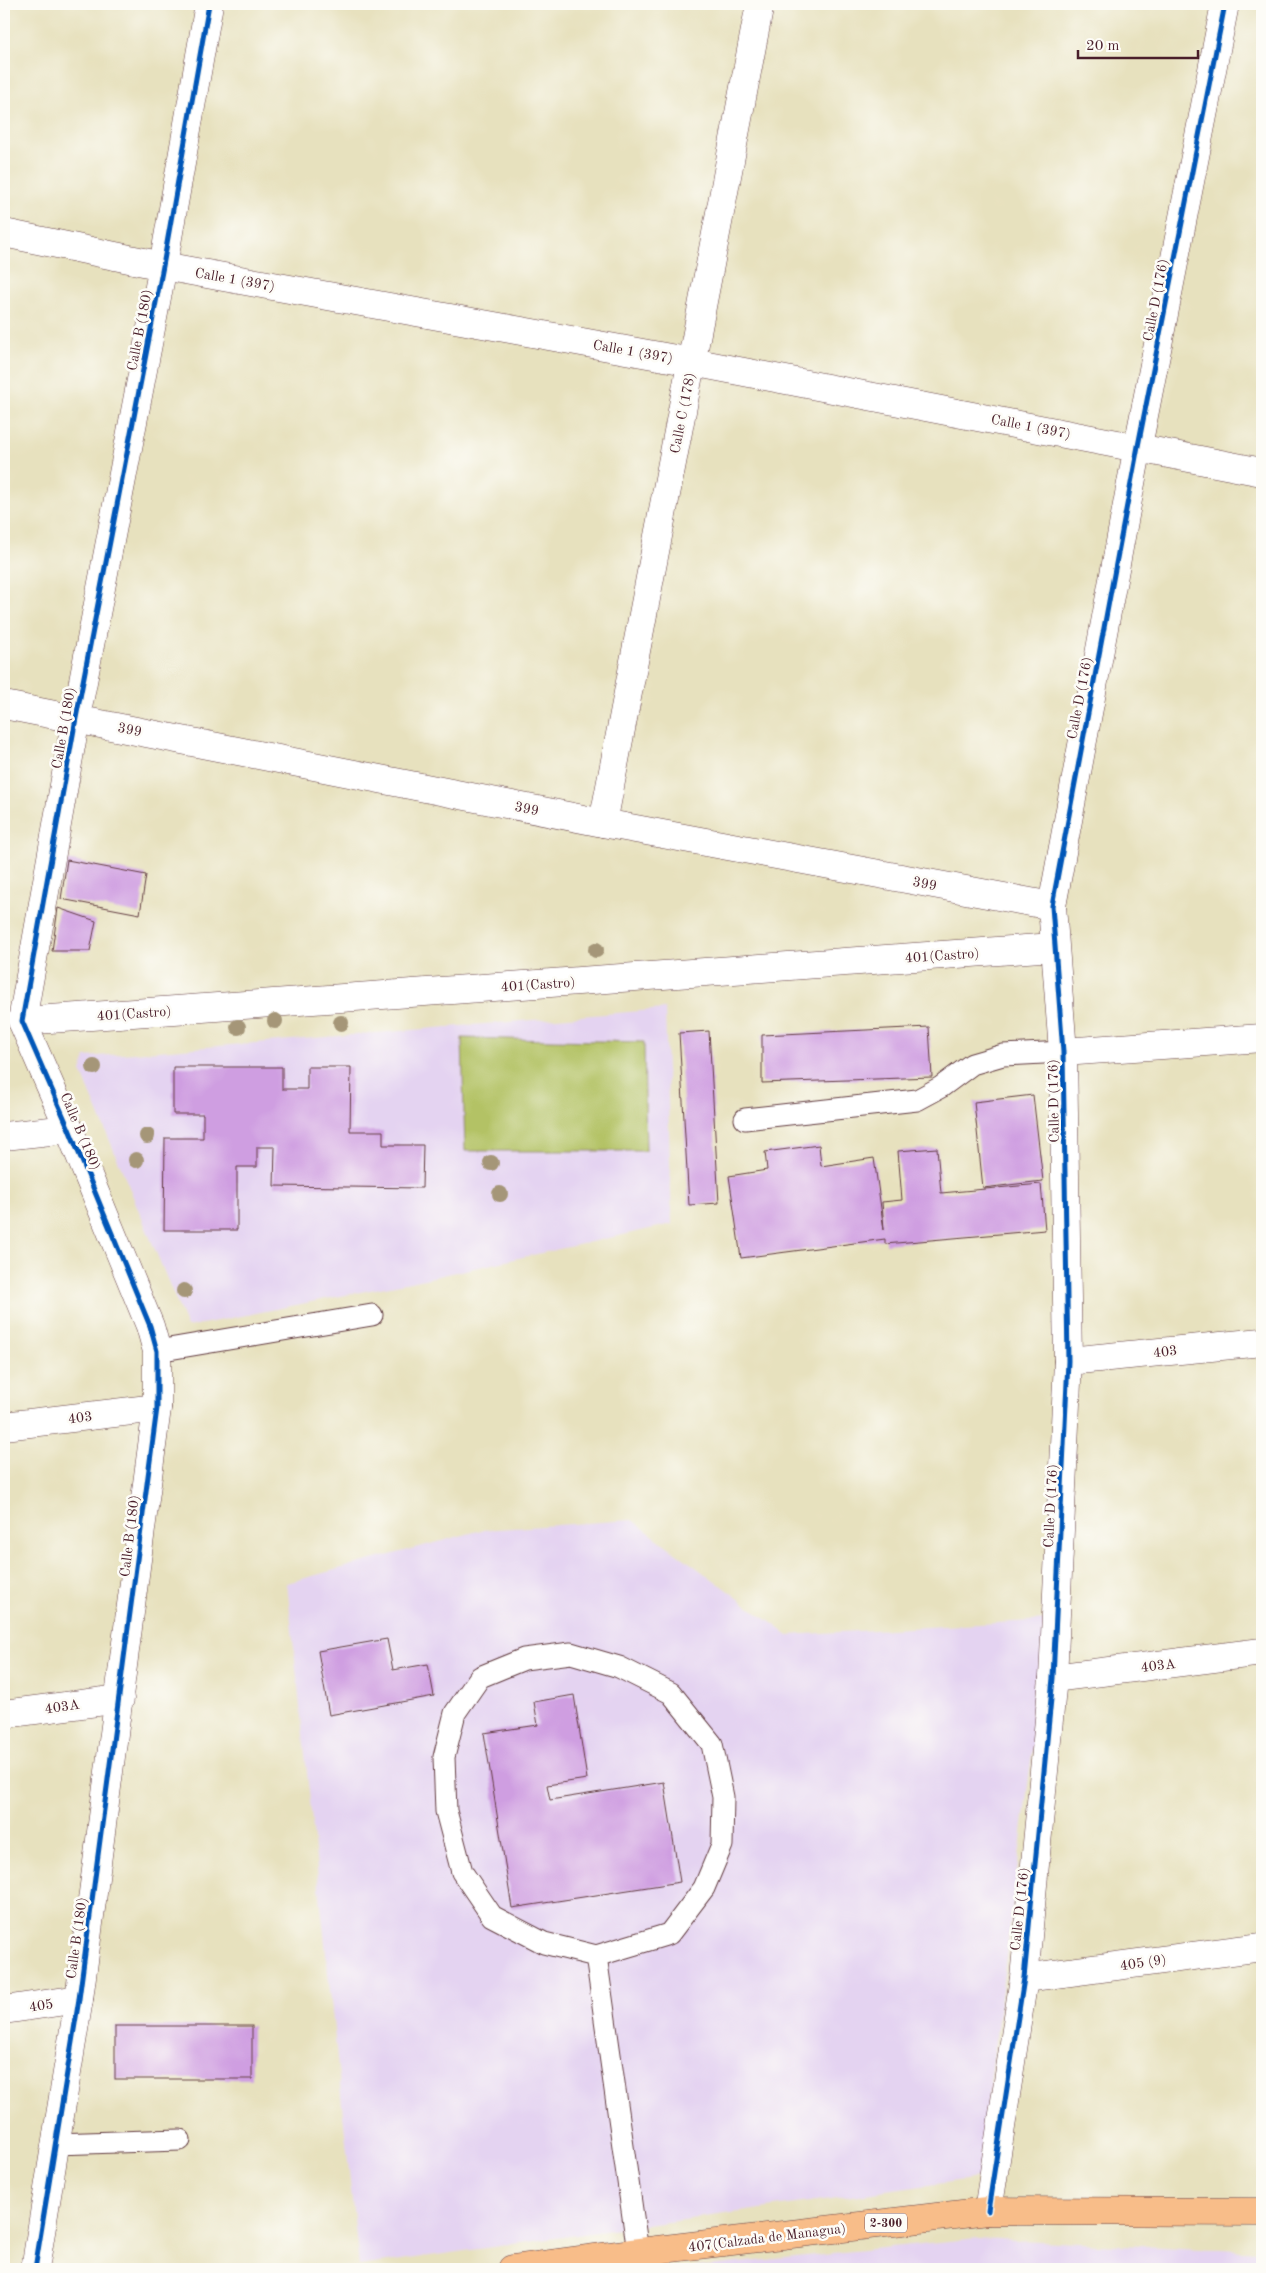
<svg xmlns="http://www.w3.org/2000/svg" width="1266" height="2273" viewBox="0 0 1266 2273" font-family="'Old Standard TT',serif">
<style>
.built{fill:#e4d3f1}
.green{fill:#b3c265;stroke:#7e7048}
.building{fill:#cf9ee1}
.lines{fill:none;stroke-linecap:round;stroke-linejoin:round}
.lane-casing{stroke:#623c41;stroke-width:23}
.street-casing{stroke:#623c41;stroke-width:29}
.primary-casing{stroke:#623c41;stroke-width:29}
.lane{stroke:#fff;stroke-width:21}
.street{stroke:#fff;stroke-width:28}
.primary{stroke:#f8bd89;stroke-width:28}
.cycleway-casing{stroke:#fdfcf7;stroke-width:8}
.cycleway{stroke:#0057b8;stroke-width:5}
.tree{fill:#a59678}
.labels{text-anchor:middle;stroke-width:5;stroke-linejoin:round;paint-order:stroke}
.shield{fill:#fdfcf7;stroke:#806168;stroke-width:1}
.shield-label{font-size:12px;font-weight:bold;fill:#4a1f2b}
.street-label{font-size:14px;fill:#4a1f2b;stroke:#fdfcf7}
</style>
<rect width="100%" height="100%" fill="#fdfcf7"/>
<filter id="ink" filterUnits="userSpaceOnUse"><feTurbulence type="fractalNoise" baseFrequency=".02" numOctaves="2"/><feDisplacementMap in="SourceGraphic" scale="10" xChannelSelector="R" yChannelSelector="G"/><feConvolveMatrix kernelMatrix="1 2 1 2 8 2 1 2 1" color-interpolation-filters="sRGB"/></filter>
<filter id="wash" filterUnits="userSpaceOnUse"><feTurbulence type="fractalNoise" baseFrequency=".0096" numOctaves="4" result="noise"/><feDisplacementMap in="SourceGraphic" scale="20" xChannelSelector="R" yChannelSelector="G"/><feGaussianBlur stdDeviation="1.12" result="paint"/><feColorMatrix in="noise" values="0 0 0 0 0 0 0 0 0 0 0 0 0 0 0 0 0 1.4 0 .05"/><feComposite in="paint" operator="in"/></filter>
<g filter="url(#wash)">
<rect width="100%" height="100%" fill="#e7e1be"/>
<g class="built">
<polygon points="665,1009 672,1224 420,1280 187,1327 81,1071 86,1057"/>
<polygon points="632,1520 788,1635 1049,1620 978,2178 359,2266 287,1583 482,1530"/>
<polygon points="978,2238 1262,2252 1262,2269 680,2269"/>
</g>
<polygon class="green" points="462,1038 644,1042 646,1151 465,1151"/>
<g id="blocks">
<g class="building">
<polygon points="67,860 146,875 140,914 61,899"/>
<polygon points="58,908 96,921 90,951 52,951"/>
<polygon points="929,1027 932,1077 762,1083 762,1035"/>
<polygon points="709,1031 719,1203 689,1205 679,1033"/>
<polygon points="173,1067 282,1067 282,1089 307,1089 307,1067 351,1067 350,1131 383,1131 383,1145 423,1145 422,1188 274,1186 275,1147 257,1147 257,1167 237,1167 237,1230 164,1230 165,1138 203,1138 203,1114 173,1114"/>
<polygon points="1033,1095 1043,1181 983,1188 974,1102"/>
<polygon points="819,1145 821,1166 874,1158 884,1230 882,1202 902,1200 898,1151 937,1148 941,1193 1041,1184 1045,1230 885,1244 885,1239 741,1258 729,1176 767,1170 765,1152"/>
<polygon points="387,1639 393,1670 428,1664 434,1696 329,1715 318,1651"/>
<polygon points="574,1695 587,1779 547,1785 550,1800 664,1782 680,1882 512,1908 484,1733 538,1725 534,1702"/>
<rect x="115" y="2026" width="137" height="53"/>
</g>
</g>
</g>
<g filter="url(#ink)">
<use href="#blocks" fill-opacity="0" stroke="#623c41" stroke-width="1"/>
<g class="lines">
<g class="lane-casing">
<g id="lane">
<polyline points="745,1119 917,1100 941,1087 972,1064 1003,1055 1063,1052"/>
<polyline points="157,1351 372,1315"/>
<polyline points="596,1956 544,1943 492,1916 462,1872 446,1811 444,1757 455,1713 480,1677 524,1659 571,1653 619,1667 671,1693 712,1744 723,1797 722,1845 704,1888 669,1934 596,1956 638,2252"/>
<polyline points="55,2144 180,2140"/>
</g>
</g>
<g class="street-casing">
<g id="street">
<polyline points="4,233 163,266 692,362 1262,472"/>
<polyline points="4,705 603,823 1052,906"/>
<polyline points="603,823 760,4"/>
<polyline points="22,1021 1054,947"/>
<polyline points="1063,1052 1262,1038"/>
<polyline points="4,1136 69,1129"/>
<polyline points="1068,1361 1262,1342"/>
<polyline points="4,1426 157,1408"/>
<polyline points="1053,1678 1262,1652"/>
<polyline points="4,1714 120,1699"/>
<polyline points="1024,1978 1262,1947"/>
<polyline points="4,2010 79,1999"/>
<polyline points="988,2211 1024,1978 1053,1678 1068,1361 1063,1052 1052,906 1138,446 1225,4"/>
<polyline points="35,2269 79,1999 157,1408 157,1351 150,1326 69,1129 22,1021 76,718 163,266 209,4"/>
</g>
</g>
<g class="primary-casing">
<polyline id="primary" points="512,2269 638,2252 988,2211 1262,2212"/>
</g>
<use href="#lane" class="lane"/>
<use href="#street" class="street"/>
<use href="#primary" class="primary"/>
<g class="cycleway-casing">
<g id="cycleway">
<polyline points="988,2211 1024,1978 1053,1678 1068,1361 1063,1052 1052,906 1138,446 1225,4"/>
<polyline points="35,2269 79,1999 157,1408 157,1351 150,1326 69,1129 22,1021 76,718 163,266 209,4"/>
</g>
</g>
<use href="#cycleway" class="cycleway"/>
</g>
<g class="tree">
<circle cx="596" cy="950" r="8"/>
<circle cx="275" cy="1021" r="8"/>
<circle cx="341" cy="1023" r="8"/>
<circle cx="238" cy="1027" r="8"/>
<circle cx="94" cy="1067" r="8"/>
<circle cx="147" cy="1136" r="8"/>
<circle cx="136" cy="1160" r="8"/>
<circle cx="491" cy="1163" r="8"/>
<circle cx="500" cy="1194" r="8"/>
<circle cx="184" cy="1291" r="8"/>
</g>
</g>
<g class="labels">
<rect class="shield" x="865" y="2213.5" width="42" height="19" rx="4"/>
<g class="shield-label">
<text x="886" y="2227">2-300</text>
</g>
<g class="street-label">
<text transform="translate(235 279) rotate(10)" y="5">Calle 1 (397)</text>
<text transform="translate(1155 300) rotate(-79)" y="5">Calle D (176)</text>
<text transform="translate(139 330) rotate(-79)" y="5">Calle B (180)</text>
<text transform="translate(633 351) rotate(10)" y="5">Calle 1 (397)</text>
<text transform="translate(682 413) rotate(-79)" y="5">Calle C (178)</text>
<text transform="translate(1031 426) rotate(11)" y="5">Calle 1 (397)</text>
<text transform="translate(1079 698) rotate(-79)" y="5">Calle D (176)</text>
<text transform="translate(63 728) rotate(-80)" y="5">Calle B (180)</text>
<text transform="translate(130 729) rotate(11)" y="5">399</text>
<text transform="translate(527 808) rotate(11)" y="5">399</text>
<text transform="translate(925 883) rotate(11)" y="5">399</text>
<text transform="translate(942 955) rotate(-4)" y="5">401(Castro)</text>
<text transform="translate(538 984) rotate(-4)" y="5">401(Castro)</text>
<text transform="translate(134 1013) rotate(-4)" y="5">401(Castro)</text>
<text transform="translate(1053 1101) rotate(-91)" y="5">Calle D (176)</text>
<text transform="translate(81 1131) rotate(67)" y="5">Calle B (180)</text>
<text transform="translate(1165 1351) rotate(-6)" y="5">403</text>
<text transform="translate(80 1417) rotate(-7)" y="5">403</text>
<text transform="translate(1050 1506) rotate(-87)" y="5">Calle D (176)</text>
<text transform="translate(129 1536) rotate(-83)" y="5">Calle B (180)</text>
<text transform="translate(1158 1665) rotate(-7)" y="5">403A</text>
<text transform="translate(62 1706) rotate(-8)" y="5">403A</text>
<text transform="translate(1019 1909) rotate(-84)" y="5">Calle D (176)</text>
<text transform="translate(76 1938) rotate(-82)" y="5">Calle B (180)</text>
<text transform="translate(1143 1962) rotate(-8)" y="5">405 (9)</text>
<text transform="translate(41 2005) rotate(-9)" y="5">405</text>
<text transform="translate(767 2237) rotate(-7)" y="5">407(Calzada de Managua)</text>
</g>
</g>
<rect width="1266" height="2273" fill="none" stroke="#fdfcf7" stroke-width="20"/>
<path d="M1078 50v8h120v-8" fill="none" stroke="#4a1f2b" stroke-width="2.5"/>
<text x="1086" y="50" font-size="15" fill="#4a1f2b" stroke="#fdfcf7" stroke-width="4" paint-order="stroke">20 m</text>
</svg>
